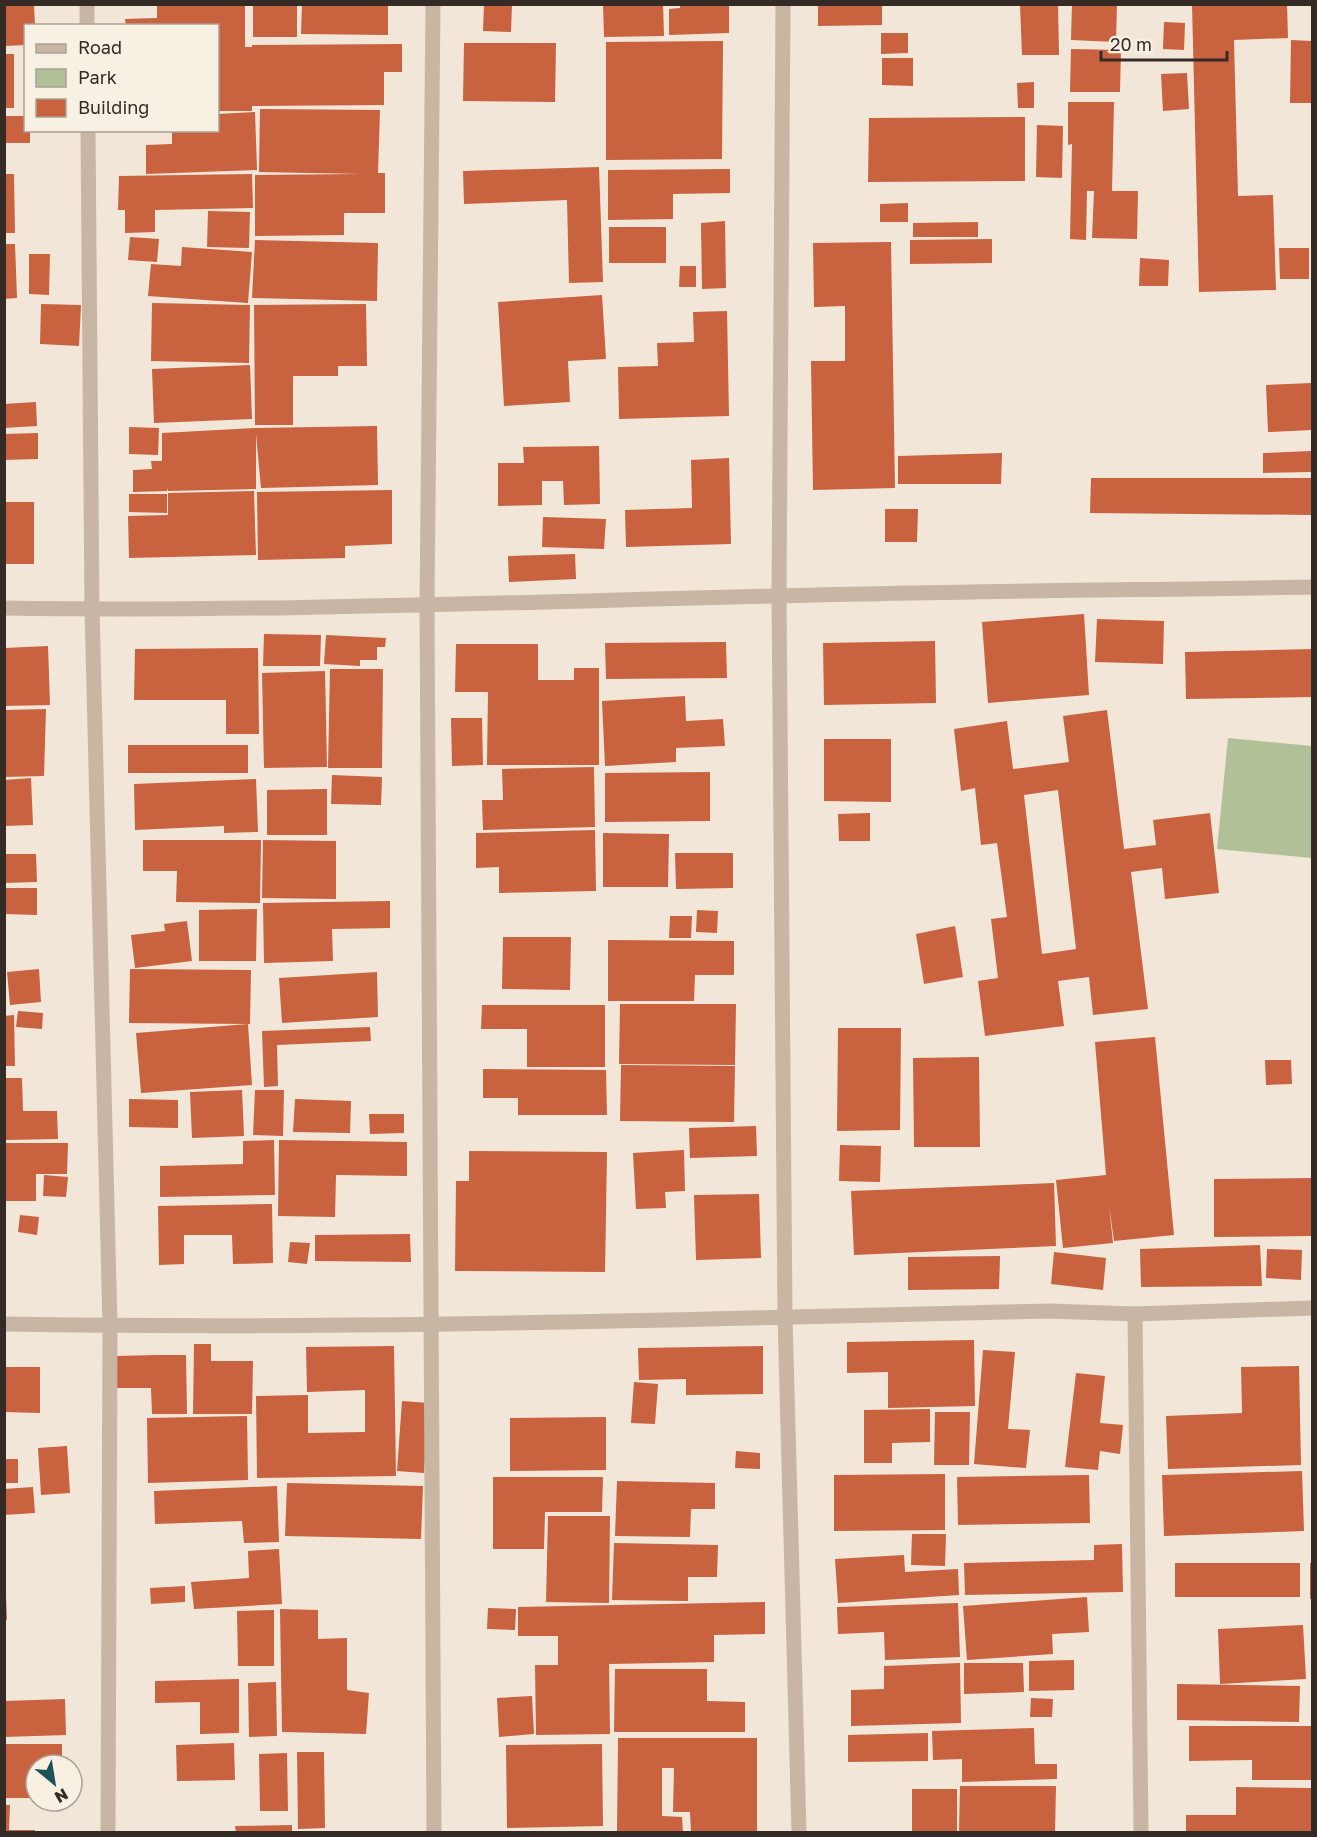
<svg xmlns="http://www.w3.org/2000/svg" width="1317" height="1837" viewBox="0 0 1317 1837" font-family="'Golos Text',sans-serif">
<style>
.green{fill:#b2c098}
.building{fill:#c8623f;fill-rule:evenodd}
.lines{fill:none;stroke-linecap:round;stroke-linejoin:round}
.street{stroke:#c9b5a4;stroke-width:15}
</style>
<rect width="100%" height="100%" fill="#f1e6d8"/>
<polygon class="green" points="1228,738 1312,746 1312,858 1217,849"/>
<g class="building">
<polygon points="4,4 34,4 35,26 26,26 26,45 4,46"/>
<polygon points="157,4 245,4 245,47 252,47 252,45 402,44 402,72 384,72 384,105 252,106 252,111 218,111 218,26 126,26 125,19 157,18"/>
<rect x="253" y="4" width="44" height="33"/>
<polygon points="302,4 388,4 388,35 301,34"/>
<polygon points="484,4 512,4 511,32 483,31"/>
<polygon points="603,4 663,4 664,36 604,37"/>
<polygon points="680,4 729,4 729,33 669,35 669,9 680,8"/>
<polygon points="818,4 882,4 882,25 818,26"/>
<polygon points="1020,4 1058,4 1059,55 1022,55"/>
<polygon points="1072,4 1117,4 1116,42 1071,40"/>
<polygon points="1192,4 1287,4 1288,38 1234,40 1238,196 1273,195 1276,290 1199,292"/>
<polygon points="1164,22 1185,23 1184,50 1163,49"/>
<polygon points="881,33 908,33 908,53 881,54"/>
<polygon points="1291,40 1312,41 1312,103 1290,103"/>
<polygon points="723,41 722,159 606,160 606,42"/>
<polygon points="464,43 556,43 555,102 463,101"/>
<polygon points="1071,49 1121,50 1120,92 1070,92"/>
<rect x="4" y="54" width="10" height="54"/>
<polygon points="882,58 913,58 913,86 882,85"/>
<polygon points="1187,73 1189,109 1163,111 1161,74"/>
<polygon points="1034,82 1034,108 1018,108 1017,83"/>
<polygon points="1068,102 1114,102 1112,191 1138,191 1137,239 1092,238 1094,191 1087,191 1086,240 1070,239 1072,144 1068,145"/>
<polygon points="260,109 380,110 378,173 385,173 385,213 344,213 344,235 255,236 255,175 362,174 259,172"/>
<polygon points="255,112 257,170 146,174 146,145 172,144 172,130 218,130 218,114"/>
<polygon points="4,116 26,116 26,130 30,130 30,143 4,143"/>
<polygon points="1025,117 1025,181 868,182 869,118"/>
<polygon points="1037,125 1063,126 1062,178 1036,177"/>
<polygon points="599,167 603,282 569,283 567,200 464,204 463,171"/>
<polygon points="730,169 730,193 673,194 673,219 608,220 608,170"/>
<polygon points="4,174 14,174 15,233 4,233"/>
<polygon points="252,174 253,208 155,210 155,232 125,233 125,210 118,210 119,176"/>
<polygon points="908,203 908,222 880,222 880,204"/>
<polygon points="208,211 250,212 249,248 207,247"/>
<polygon points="725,221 726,288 702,289 701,223"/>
<polygon points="978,222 978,237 913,237 913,223"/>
<rect x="609" y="227" width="57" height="36"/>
<polygon points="130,237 159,239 157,262 128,260"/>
<polygon points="992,239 992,263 910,264 910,240"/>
<polygon points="255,240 378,243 377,301 252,298"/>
<polygon points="891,242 895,488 813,490 811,361 845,361 845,306 814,307 813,243"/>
<polygon points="4,244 15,244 17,298 4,299"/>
<polygon points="182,247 252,252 248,303 148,296 151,264 181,266"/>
<polygon points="1279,248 1309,248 1309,279 1280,279"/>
<polygon points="29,254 50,254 49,295 29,294"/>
<polygon points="1140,258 1169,260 1168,286 1139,286"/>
<polygon points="680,266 696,266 696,287 679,287"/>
<polygon points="602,295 606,359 568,361 570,402 504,406 498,302"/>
<polygon points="152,303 250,305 249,363 151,361"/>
<polygon points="41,304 81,305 79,346 40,344"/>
<polygon points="366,304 367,366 338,366 338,376 293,376 293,425 255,425 254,305"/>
<polygon points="727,311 729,416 619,419 618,367 658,366 657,343 694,342 693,312"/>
<polygon points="250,365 252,419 154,423 152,369"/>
<polygon points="1312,383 1312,430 1268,432 1266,385"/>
<polygon points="36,402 37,426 4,428 4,404"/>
<polygon points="377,426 378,485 261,488 256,434 256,489 168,491 167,488 167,491 133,492 133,470 152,469 151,461 162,461 162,433 255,428"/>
<polygon points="129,427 159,428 158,455 129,454"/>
<polygon points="38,433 38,459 4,460 4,434"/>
<polygon points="599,446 600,504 564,505 563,481 542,481 542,505 498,506 498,463 524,463 523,447"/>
<polygon points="1311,451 1311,472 1263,473 1263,453"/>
<polygon points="1002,453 1001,484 898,484 898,456"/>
<polygon points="729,458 731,544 626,547 625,510 692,508 691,460"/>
<polygon points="1091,478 1312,478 1312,515 1090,513"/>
<polygon points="392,490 392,544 345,546 345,558 258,560 257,492"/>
<polygon points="254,491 256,555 129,558 128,516 168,515 168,493"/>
<polygon points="129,494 167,494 167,513 129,512"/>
<rect x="4" y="502" width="30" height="62"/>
<polygon points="885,509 918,509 917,542 885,542"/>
<polygon points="543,517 606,519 604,549 542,547"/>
<polygon points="575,554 576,579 509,582 508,556"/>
<polygon points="1084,614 1089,695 988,703 982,622"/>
<polygon points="1097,619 1164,621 1163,664 1095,662"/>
<polygon points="264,634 321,635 320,666 263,666"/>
<polygon points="326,635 386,638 385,647 377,647 377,660 360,660 360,666 324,664"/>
<polygon points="935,641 936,703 824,705 823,643"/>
<polygon points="726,642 727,678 606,679 605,643"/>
<polygon points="456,644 538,644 538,680 574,680 574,668 599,668 599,765 487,765 488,692 455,692"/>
<polygon points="48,646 50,705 4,706 4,648"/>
<polygon points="258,648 259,734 226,734 226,700 134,700 135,649"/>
<polygon points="1312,649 1312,697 1186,699 1185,652"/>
<polygon points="330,669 383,669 382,768 328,768"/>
<polygon points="325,671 327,767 264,768 262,673"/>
<polygon points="685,696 686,721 723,719 725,746 676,748 676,762 605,766 602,701"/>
<polygon points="46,709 44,776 4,777 4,710"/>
<path d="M1107,710L1124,849L1156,845L1153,820L1210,813L1219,893L1165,899L1162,868L1131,872L1148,1009L1093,1015L1089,977L1058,981L1064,1026L985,1036L978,981L998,978L991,919L1007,917L997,843L981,845L975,788L961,791L954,729L1007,721L1013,769L1069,762L1063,716ZM1058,790L1076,949L1042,954L1024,795Z"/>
<polygon points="451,718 482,718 483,765 452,766"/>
<polygon points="824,739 891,739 891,802 824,801"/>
<rect x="128" y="745" width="120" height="28"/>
<polygon points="594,767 595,827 483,830 482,800 503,800 502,769"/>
<polygon points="710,772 710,821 605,822 605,773"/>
<polygon points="332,775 382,777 381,805 331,804"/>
<polygon points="31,778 33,825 4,826 4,780"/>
<polygon points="256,779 258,832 224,833 224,826 135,830 134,784"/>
<polygon points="327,789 327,835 267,835 267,790"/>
<polygon points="870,813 870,841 839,841 838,814"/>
<polygon points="595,830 596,891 499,893 499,867 476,868 476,833"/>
<polygon points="603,833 669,834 668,887 603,887"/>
<polygon points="143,840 261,840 260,903 176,902 177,871 143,871"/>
<polygon points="263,840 336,841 336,899 262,898"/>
<polygon points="675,853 733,853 733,888 676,889"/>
<polygon points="4,854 36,854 37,882 4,883"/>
<polygon points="4,888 37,888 37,915 4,914"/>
<polygon points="390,901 390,928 332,929 333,961 264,963 263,903"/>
<polygon points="257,909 256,961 199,961 199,910"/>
<polygon points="697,910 718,911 717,933 696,932"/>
<polygon points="670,916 692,916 691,938 669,938"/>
<polygon points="187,921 192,961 135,968 131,935 165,931 164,924"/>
<polygon points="955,926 963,977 924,984 916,934"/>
<polygon points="503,937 571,937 570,990 502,989"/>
<polygon points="608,940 734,941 734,975 695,975 694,1001 608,1001"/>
<polygon points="39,969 41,1002 10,1005 7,972"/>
<polygon points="130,969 251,970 250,1024 129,1023"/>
<polygon points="377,972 378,1017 282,1023 279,978"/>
<polygon points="620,1004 736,1004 735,1065 619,1064"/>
<polygon points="482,1005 605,1005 605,1067 527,1067 527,1029 481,1029"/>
<polygon points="18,1011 43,1013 42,1029 16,1027"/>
<polygon points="14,1015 15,1066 4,1066 4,1016"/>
<polygon points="248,1024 252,1085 141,1093 136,1033"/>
<polygon points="370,1027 371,1041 277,1045 278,1086 264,1087 262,1031"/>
<polygon points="838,1028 901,1028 900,1130 837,1131"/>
<polygon points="1155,1037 1174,1235 1114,1241 1109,1205 1113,1243 1063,1248 1056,1180 1106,1175 1095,1042"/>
<polygon points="979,1057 980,1147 914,1147 913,1058"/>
<polygon points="1265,1060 1291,1060 1292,1084 1266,1085"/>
<polygon points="621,1065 735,1066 734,1122 620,1121"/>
<polygon points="483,1069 606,1070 607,1115 518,1115 518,1098 483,1098"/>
<polygon points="4,1078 22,1078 23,1111 57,1111 58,1139 4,1140"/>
<polygon points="242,1090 244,1136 192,1138 190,1092"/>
<polygon points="255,1090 284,1090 283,1136 253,1135"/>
<polygon points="129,1099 178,1100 178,1128 129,1127"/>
<polygon points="295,1099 351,1101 350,1133 293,1132"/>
<polygon points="369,1114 404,1114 404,1133 370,1134"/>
<polygon points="756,1126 757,1156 690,1158 689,1128"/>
<polygon points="274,1140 275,1195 160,1197 160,1166 243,1164 243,1141"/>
<polygon points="279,1140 407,1142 407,1176 336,1175 335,1217 278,1216"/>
<polygon points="4,1143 68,1143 67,1174 36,1174 36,1201 4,1201"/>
<polygon points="840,1145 881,1146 880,1182 839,1181"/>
<polygon points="684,1150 685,1191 665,1192 666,1208 636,1209 633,1153"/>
<polygon points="469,1151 607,1152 605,1272 455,1271 456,1181 469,1181"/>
<polygon points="44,1175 68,1177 66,1197 43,1196"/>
<polygon points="1312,1178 1312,1236 1214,1237 1214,1179"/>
<polygon points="1054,1183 1056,1246 854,1255 851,1191"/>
<polygon points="759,1194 761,1258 696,1260 694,1195"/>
<polygon points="272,1204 273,1263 233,1264 232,1235 184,1235 184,1264 159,1265 158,1206"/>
<polygon points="20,1215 39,1217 37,1235 18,1232"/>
<polygon points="410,1234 411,1262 315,1261 315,1235"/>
<polygon points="290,1242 310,1243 307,1264 288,1262"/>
<polygon points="1260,1245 1262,1286 1141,1287 1140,1249"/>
<polygon points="1267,1249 1302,1250 1301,1280 1266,1278"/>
<polygon points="1054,1252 1106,1258 1103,1290 1051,1284"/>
<polygon points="1000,1256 999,1289 908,1290 908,1257"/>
<polygon points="974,1340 975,1406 888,1408 888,1372 847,1373 847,1342"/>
<polygon points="194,1344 211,1344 211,1361 253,1361 252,1414 193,1414"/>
<polygon points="394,1346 396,1476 257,1478 256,1396 308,1395 308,1433 365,1432 365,1390 307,1392 306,1347"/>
<polygon points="763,1346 763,1394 686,1395 686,1379 639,1380 638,1348"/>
<polygon points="983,1350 1015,1352 1008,1429 1030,1430 1026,1468 974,1464"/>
<polygon points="157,1355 186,1355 187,1414 152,1414 151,1388 117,1388 116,1356"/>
<polygon points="1299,1366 1301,1465 1168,1469 1166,1416 1242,1413 1241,1367"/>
<polygon points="4,1367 40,1367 40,1413 4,1412"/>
<polygon points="1076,1373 1105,1376 1100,1423 1123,1425 1120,1454 1100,1451 1098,1470 1065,1467"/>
<polygon points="634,1382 658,1384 655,1424 631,1423"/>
<polygon points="402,1401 428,1403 424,1473 397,1471"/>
<polygon points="930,1409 930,1442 892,1443 892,1463 864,1463 864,1410"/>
<polygon points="935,1412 970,1412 969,1465 934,1465"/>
<polygon points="247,1416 248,1480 148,1483 147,1418"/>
<polygon points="606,1417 606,1470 510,1471 510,1418"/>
<polygon points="67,1446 70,1493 41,1495 38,1448"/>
<polygon points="736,1451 760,1453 760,1469 735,1468"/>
<rect x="4" y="1459" width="14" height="24"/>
<polygon points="1302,1471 1304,1531 1164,1536 1162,1475"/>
<polygon points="945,1474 945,1530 834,1531 834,1475"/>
<polygon points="1089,1475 1090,1523 958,1525 957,1477"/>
<polygon points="493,1477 603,1477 602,1512 545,1512 544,1549 493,1549"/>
<polygon points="617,1481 715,1483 715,1509 691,1509 690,1537 615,1536"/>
<polygon points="287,1483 423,1486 421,1539 285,1536"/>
<polygon points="277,1486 279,1542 244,1543 242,1521 155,1524 154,1491"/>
<polygon points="33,1487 35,1513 4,1515 4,1489"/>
<polygon points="548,1516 610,1516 609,1603 546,1602"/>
<polygon points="912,1534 946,1534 945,1566 911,1565"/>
<polygon points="614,1543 718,1545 717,1577 688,1577 688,1601 612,1600"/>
<polygon points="1122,1544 1123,1592 965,1595 964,1563 1094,1560 1094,1545"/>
<polygon points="279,1549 282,1604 194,1609 191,1582 249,1578 248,1551"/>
<polygon points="904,1555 905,1572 958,1569 959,1595 838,1603 835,1559"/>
<rect x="1175" y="1563" width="125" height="34"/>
<rect x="1310" y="1563" width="2" height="36"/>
<polygon points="185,1586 185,1602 151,1604 150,1588"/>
<polygon points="4,1596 6,1596 7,1620 4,1620"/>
<polygon points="1087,1597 1089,1632 1052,1634 1053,1654 967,1660 963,1606"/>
<polygon points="765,1602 765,1634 714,1635 714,1662 609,1664 610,1734 536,1735 535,1665 558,1665 558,1636 518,1636 518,1607"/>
<polygon points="958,1603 960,1657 885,1660 884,1632 838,1634 837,1607"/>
<polygon points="488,1608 516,1609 515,1630 487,1629"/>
<polygon points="280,1609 318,1610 318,1639 347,1638 347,1690 369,1693 366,1734 282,1732"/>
<polygon points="274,1610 274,1666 238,1666 237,1611"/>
<polygon points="1303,1625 1306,1679 1220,1684 1218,1629"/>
<polygon points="1074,1660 1074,1690 1029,1691 1029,1661"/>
<polygon points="960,1663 961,1723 851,1726 851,1690 884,1689 884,1666"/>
<polygon points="964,1663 1023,1663 1024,1692 964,1694"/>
<polygon points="615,1669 707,1669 707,1701 745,1702 745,1732 614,1732"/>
<polygon points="239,1679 239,1733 200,1734 200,1702 155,1703 155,1681"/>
<polygon points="276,1682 277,1736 249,1737 248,1683"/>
<polygon points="1177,1684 1300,1686 1299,1722 1177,1720"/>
<polygon points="532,1696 534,1734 499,1737 497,1698"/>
<polygon points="1031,1698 1053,1699 1052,1717 1030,1717"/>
<polygon points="65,1699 66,1735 4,1737 4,1701"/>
<polygon points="1189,1726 1312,1726 1312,1780 1252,1780 1252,1760 1189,1761"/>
<polygon points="1034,1728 1035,1764 1057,1764 1057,1779 962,1782 962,1759 933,1760 932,1731"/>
<polygon points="928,1733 928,1761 848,1762 848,1735"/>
<polygon points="618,1738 757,1738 757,1832 691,1832 690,1812 673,1812 674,1768 662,1768 662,1816 682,1817 683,1832 617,1832"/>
<polygon points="234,1743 235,1780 177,1781 176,1745"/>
<polygon points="4,1744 62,1744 62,1765 36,1765 36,1798 4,1798"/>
<polygon points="602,1744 603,1826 507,1828 506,1745"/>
<polygon points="297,1752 324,1752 325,1828 298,1829"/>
<polygon points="287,1753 288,1811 260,1811 259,1754"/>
<polygon points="960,1786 1056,1786 1055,1832 959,1832"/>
<polygon points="1236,1787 1312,1788 1312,1832 1186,1832 1186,1815 1236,1815"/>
<rect x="912" y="1789" width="45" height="43"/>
<polygon points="4,1805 10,1805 9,1830 35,1830 35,1832 4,1832"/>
<polygon points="292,1825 292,1832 236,1832 235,1826"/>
</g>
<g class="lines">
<g class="street">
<polyline points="87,4 87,26"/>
<polyline points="433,4 427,605 434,1832"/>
<polyline points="783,4 779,596 785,1317 799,1832"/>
<polyline points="88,130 92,609 110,1326 108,1832"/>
<path d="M4,608C261,612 517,602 774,596C953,591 1133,590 1312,587"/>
<polyline points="1135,1314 1141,1832"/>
<path d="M4,1324C353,1330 701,1319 1049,1311L1135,1314L1312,1308"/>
</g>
</g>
<rect width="1317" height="1837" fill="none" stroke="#342b26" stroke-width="12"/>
<rect x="24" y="24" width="195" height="108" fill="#f9f0e4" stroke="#aaa198" stroke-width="1.5"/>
<rect x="36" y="44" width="30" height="9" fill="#c9b5a4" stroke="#aaa198" stroke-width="1.5"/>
<text x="78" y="54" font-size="18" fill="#342b26">Road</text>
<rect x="36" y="69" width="30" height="18" fill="#b2c098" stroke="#aaa198" stroke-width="1.5"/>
<text x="78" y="84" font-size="18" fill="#342b26">Park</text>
<rect x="36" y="99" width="30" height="18" fill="#c8623f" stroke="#aaa198" stroke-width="1.5"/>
<text x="78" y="114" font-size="18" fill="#342b26">Building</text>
<g transform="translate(54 1783) rotate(150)"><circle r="28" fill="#f9f0e4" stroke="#aaa198" stroke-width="1.5"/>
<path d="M0-4.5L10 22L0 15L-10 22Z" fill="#1b5256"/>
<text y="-9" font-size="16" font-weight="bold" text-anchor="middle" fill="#342b26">N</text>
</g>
<path d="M1101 51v9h126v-9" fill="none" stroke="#342b26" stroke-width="3"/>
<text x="1110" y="51" font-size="18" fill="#342b26" stroke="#f9f0e4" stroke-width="4.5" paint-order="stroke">20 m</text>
</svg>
